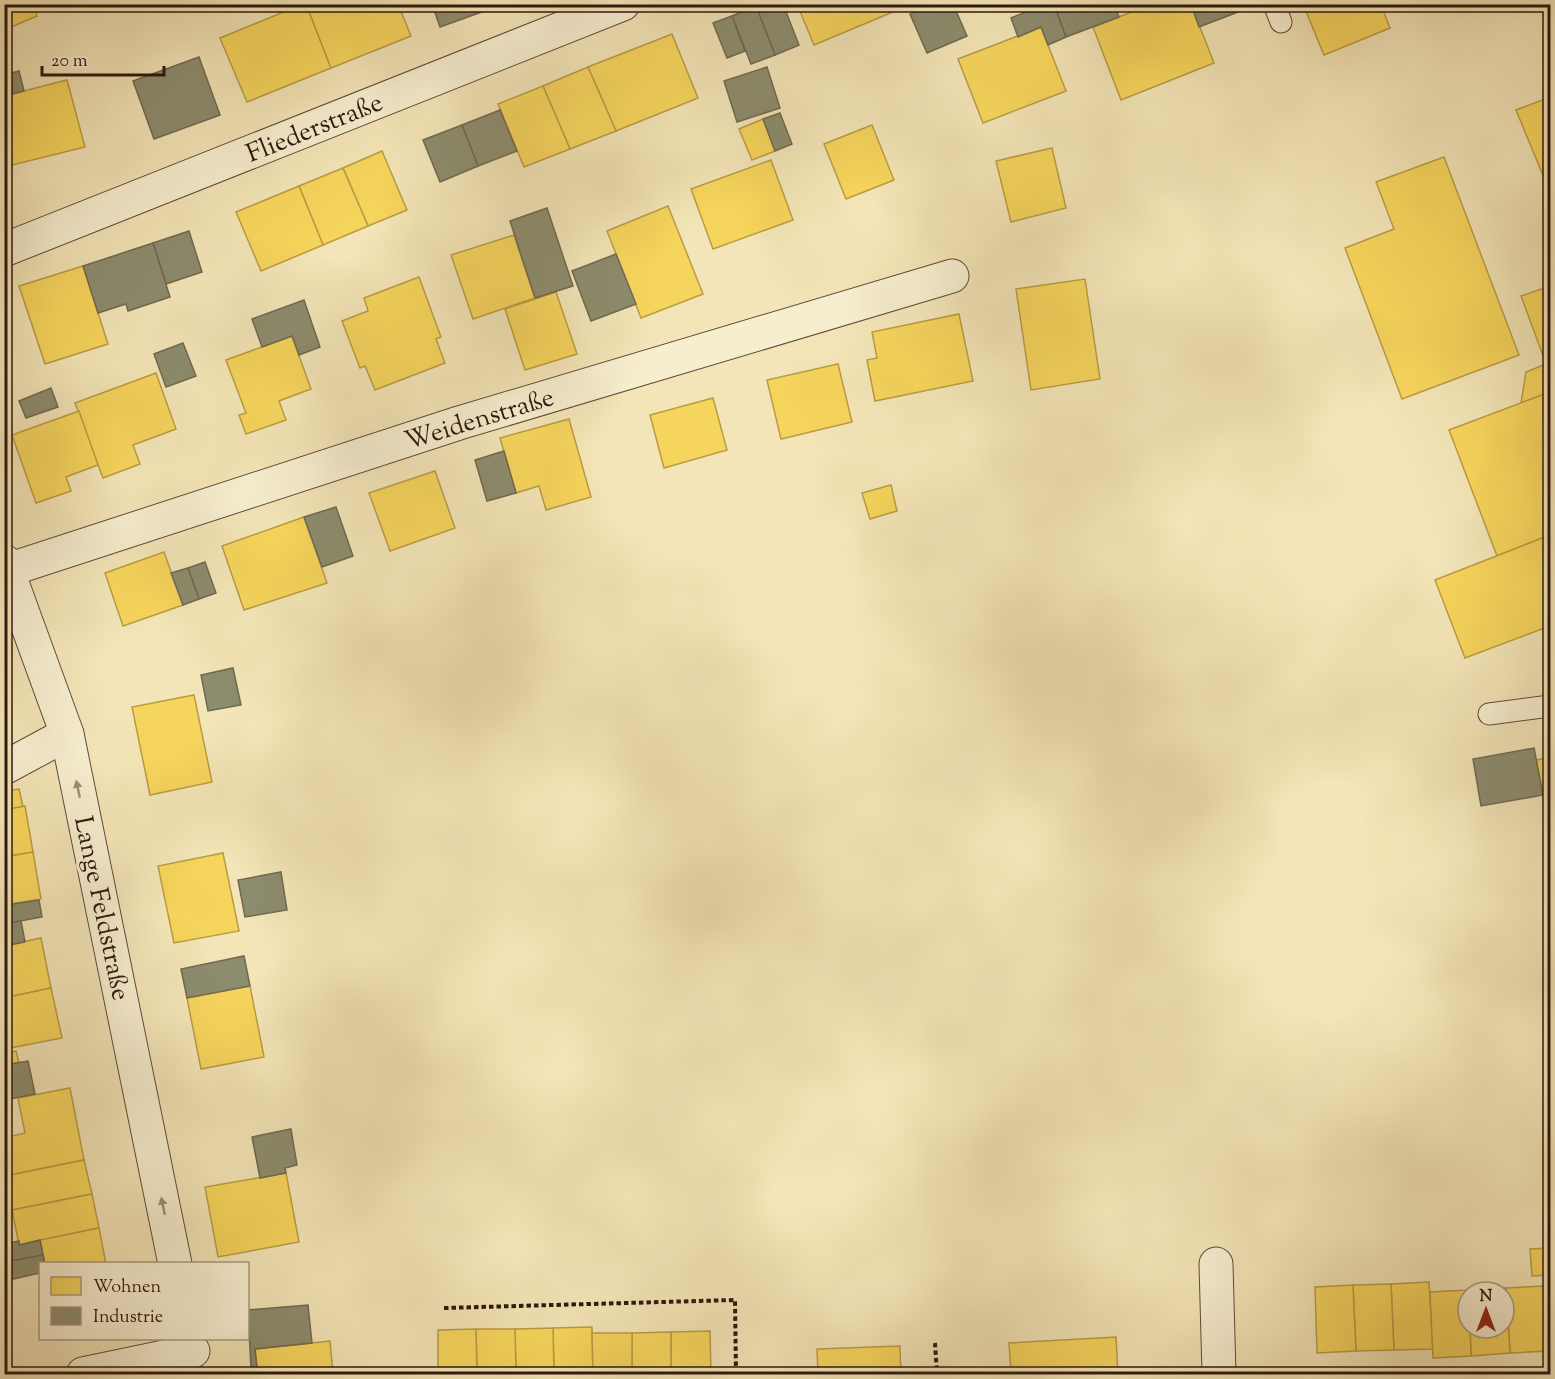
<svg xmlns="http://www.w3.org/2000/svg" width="1555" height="1379" viewBox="0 0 1555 1379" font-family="'Sorts Mill Goudy',serif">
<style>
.homes{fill:#f6d55c;stroke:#ba9c44;stroke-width:1.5}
.industry{fill:#8c8c6e;stroke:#706951;stroke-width:1.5}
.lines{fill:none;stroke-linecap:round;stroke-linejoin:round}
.service-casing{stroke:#5f4b38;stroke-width:23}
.minor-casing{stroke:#5f4b38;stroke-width:35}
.path{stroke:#2e180d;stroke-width:4;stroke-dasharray:4.5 3;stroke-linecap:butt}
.service{stroke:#f7eed0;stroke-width:21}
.minor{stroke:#f7eed0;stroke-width:33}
.oneway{fill:#9d8e78}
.labels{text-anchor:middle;stroke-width:6;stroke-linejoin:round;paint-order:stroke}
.street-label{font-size:26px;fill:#2e180d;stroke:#f7eed0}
</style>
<rect width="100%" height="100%" fill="#f3e5b7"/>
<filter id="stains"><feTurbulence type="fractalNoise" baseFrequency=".00333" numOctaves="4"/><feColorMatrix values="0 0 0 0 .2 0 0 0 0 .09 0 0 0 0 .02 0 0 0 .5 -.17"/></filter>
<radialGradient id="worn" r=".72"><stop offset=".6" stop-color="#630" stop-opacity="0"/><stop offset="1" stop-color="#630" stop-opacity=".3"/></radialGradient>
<g class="homes">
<polygon points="4,4 33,4 37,16 4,30"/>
<polygon points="303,4 306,4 331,68 247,102 220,38"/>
<polygon points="306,4 398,4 411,36 331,68"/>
<polygon points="797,4 912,4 814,45"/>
<polygon points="1152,4 1191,4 1214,63 1121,100 1093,27"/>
<polygon points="1303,4 1389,4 1389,6 1383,10 1390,28 1324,55"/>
<polygon points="1041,27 1066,91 983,123 958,59"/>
<polygon points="672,34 698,98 616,131 588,67"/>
<polygon points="588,67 616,131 570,149 543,86"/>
<polygon points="67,80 85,147 4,167 4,96"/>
<polygon points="543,86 570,149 524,167 498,104"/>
<polygon points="1550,97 1550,189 1549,190 1516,110"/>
<polygon points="763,119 775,151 752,160 739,129"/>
<polygon points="872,125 894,180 846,199 824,144"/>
<polygon points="1052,148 1066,208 1011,222 996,161"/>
<polygon points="382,151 407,210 368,226 343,168"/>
<polygon points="1444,157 1519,355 1402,399 1345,248 1394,229 1376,182"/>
<polygon points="771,160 793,220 713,249 691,189"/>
<polygon points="343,168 368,226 323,245 299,186"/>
<polygon points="299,186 323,245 261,271 236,212"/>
<polygon points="668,206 703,294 641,318 607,231"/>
<polygon points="514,235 535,298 473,319 451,255"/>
<polygon points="83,266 108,344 45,364 19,286"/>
<polygon points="419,277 441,337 436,339 445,363 375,390 365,366 360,368 342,321 368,311 364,298"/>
<polygon points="1085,279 1100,379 1031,390 1016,289"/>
<polygon points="1550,286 1550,371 1549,372 1521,296"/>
<polygon points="556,292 577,354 525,370 505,309"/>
<polygon points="959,314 973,381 875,401 867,360 877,358 872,332"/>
<polygon points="292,336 311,389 279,401 286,420 246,434 239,415 246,413 226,360"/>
<polygon points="838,364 852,422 781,439 767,380"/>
<polygon points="1546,364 1549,372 1550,371 1550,392 1521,403 1526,372"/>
<polygon points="156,373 176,429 133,445 140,464 103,478 75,403"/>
<polygon points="1550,392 1550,535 1497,556 1449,430"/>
<polygon points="713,398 727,450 664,468 650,415"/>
<polygon points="79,411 98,465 66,477 71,491 36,503 12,435"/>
<polygon points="569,419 591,497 546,510 539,486 516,493 500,438"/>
<polygon points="435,471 455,528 390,551 369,493"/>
<polygon points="891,485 897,511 870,519 862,493"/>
<polygon points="304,517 327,583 244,610 222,546"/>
<polygon points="1550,535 1550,626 1465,658 1435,580"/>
<polygon points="164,552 183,605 123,626 105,573"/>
<polygon points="194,695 212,782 150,795 132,707"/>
<polygon points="1550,758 1550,831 1549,832 1536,760"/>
<polygon points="19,789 23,807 4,810 4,791"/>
<polygon points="25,806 33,852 4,857 4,810"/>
<polygon points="33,852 41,899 4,905 4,857"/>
<polygon points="223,853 239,931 174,943 158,866"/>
<polygon points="41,938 51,988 4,998 4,946"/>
<polygon points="250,986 264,1057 201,1069 187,998"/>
<polygon points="51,988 62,1038 5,1049 4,998"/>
<polygon points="16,1051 19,1063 5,1065 4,1054"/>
<polygon points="70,1088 84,1160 5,1176 4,1138 25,1133 18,1098"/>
<polygon points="84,1160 92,1194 12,1210 5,1176"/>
<polygon points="286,1173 299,1242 218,1257 205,1187"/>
<polygon points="92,1194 99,1228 19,1245 12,1210"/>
<polygon points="99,1228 106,1264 45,1264 40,1240"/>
<polygon points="1550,1248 1550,1275 1532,1276 1530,1249"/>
<polygon points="1429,1282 1433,1349 1394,1350 1391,1284"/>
<polygon points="1391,1284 1394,1350 1356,1351 1353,1285"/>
<polygon points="1353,1285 1356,1351 1317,1353 1315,1287"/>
<polygon points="1545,1286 1548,1351 1510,1353 1506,1288"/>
<polygon points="4,1287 10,1314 4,1315"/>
<polygon points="1506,1288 1510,1353 1471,1356 1470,1328 1504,1328 1504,1292 1468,1292 1468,1290"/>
<polygon points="1468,1290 1468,1328 1470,1328 1471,1356 1433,1358 1430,1292"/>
<polygon points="592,1327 593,1374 554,1374 553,1328"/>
<polygon points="553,1328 554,1374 516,1374 515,1329"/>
<polygon points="476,1329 515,1329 516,1374 477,1374"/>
<polygon points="476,1329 477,1374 438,1374 438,1330"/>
<polygon points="710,1331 711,1374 671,1374 671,1332"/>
<polygon points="671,1332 671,1374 632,1374 632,1333"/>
<polygon points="592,1333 632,1333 632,1374 593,1374"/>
<polygon points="1116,1337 1118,1374 1011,1374 1009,1343"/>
<polygon points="330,1341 333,1374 258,1374 255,1349"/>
<polygon points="900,1346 901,1374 818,1374 817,1349"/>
</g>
<g class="industry">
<polygon points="432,4 504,4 440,27"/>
<polygon points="760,4 783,4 799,45 775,55 756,6"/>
<polygon points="931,4 953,4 967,36 927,53 910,14"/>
<polygon points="1021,4 1045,4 1024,12"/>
<polygon points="1045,4 1054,4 1066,37 1048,45 1041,27 1018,37 1011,18"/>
<polygon points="1054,4 1114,4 1119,17 1066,37"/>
<polygon points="1191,4 1235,4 1238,12 1199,27"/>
<polygon points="756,6 775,55 751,64 732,16"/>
<polygon points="732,16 745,51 727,58 713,23"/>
<polygon points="199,57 220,115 154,139 133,81"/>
<polygon points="767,67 780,108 737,122 724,81"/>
<polygon points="19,71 24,91 4,96 4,75"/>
<polygon points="500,110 517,151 478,166 462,125"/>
<polygon points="780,113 792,144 775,151 763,119"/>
<polygon points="462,125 478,166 440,182 423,140"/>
<polygon points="547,208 573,286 535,298 510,221"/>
<polygon points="189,231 202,272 166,284 153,243"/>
<polygon points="153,243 170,297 128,311 126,304 98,313 83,266"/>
<polygon points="616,254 636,304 591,321 572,271"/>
<polygon points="304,300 320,347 299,355 292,336 262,347 252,319"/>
<polygon points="183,343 196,376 166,387 154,354"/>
<polygon points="51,388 58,407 26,418 19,401"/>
<polygon points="504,451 516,493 487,501 475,460"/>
<polygon points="336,507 353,556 322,567 304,517"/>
<polygon points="205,562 216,593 199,599 188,568"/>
<polygon points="188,568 199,599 183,605 171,573"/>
<polygon points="233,668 241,705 208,711 201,675"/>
<polygon points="1534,748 1543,795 1481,806 1473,759"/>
<polygon points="281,872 287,910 245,917 238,880"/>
<polygon points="39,900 42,917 10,923 6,905"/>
<polygon points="21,921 25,942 4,946 4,924"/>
<polygon points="244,956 250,986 187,998 181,969"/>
<polygon points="28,1061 35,1094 5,1100 4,1065"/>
<polygon points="291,1129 297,1165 285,1168 286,1173 260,1178 252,1137"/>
<polygon points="40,1240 43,1255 6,1262 4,1244 19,1241 19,1245"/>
<polygon points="43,1255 45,1264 40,1264 40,1273 9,1280 6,1262"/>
<polygon points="308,1305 312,1343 255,1349 257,1368 251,1368 248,1310"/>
</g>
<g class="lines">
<g class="service-casing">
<g id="service">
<polyline points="1274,4 1281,22"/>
<polyline points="1489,714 1550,706"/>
</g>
</g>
<g class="minor-casing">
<g id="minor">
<polyline points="4,250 623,4"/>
<polyline points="4,561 67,734 175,1264"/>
<polyline points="8,570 459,423 952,276"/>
<polyline points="4,768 67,734"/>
<polyline points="1216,1264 1219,1374"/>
<polyline points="83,1374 193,1351"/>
</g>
</g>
<g class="path">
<polyline points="444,1308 735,1300 736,1374"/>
<polyline points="935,1343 937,1374"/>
</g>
<use href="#service" class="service"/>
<use href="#minor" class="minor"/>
</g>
<defs><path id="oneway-solid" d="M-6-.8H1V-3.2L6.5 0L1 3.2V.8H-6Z" transform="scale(1.5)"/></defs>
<g class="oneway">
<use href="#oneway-solid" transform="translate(78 789) rotate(-102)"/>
<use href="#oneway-solid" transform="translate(163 1206) rotate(-102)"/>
</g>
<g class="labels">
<g class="street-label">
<text transform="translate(314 127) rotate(-22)" y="9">Fliederstraße</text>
<text transform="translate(479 418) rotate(-17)" y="9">Weidenstraße</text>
<text transform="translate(103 908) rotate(78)" y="9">Lange Feldstraße</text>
</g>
</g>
<rect width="1555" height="1379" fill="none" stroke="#f3e5b7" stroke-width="24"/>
<rect x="6" y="6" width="1543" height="1367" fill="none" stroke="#2e180d" stroke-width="3"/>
<rect x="12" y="12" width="1531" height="1355" fill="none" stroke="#2e180d" stroke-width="1.5"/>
<rect x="39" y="1262" width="210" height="78" fill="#f7eed0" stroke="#a79882" stroke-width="1.5"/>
<rect x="51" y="1277" width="30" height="18" fill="#f6d55c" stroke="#a79882" stroke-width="1.5"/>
<text x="93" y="1292" font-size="18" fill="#2e180d">Wohnen</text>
<rect x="51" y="1307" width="30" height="18" fill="#8c8c6e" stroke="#a79882" stroke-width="1.5"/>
<text x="93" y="1322" font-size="18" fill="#2e180d">Industrie</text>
<g transform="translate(1486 1310)"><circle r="28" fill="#f7eed0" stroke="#a79882" stroke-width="1.5"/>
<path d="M0-4.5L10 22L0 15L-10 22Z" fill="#8f2418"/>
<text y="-9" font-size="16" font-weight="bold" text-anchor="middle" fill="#2e180d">N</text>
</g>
<path d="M42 66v9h122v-9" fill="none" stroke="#2e180d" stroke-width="3"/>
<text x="51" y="66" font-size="18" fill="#2e180d" stroke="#f7eed0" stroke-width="4.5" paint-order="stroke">20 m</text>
<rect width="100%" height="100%" filter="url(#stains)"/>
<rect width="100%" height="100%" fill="url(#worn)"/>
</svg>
